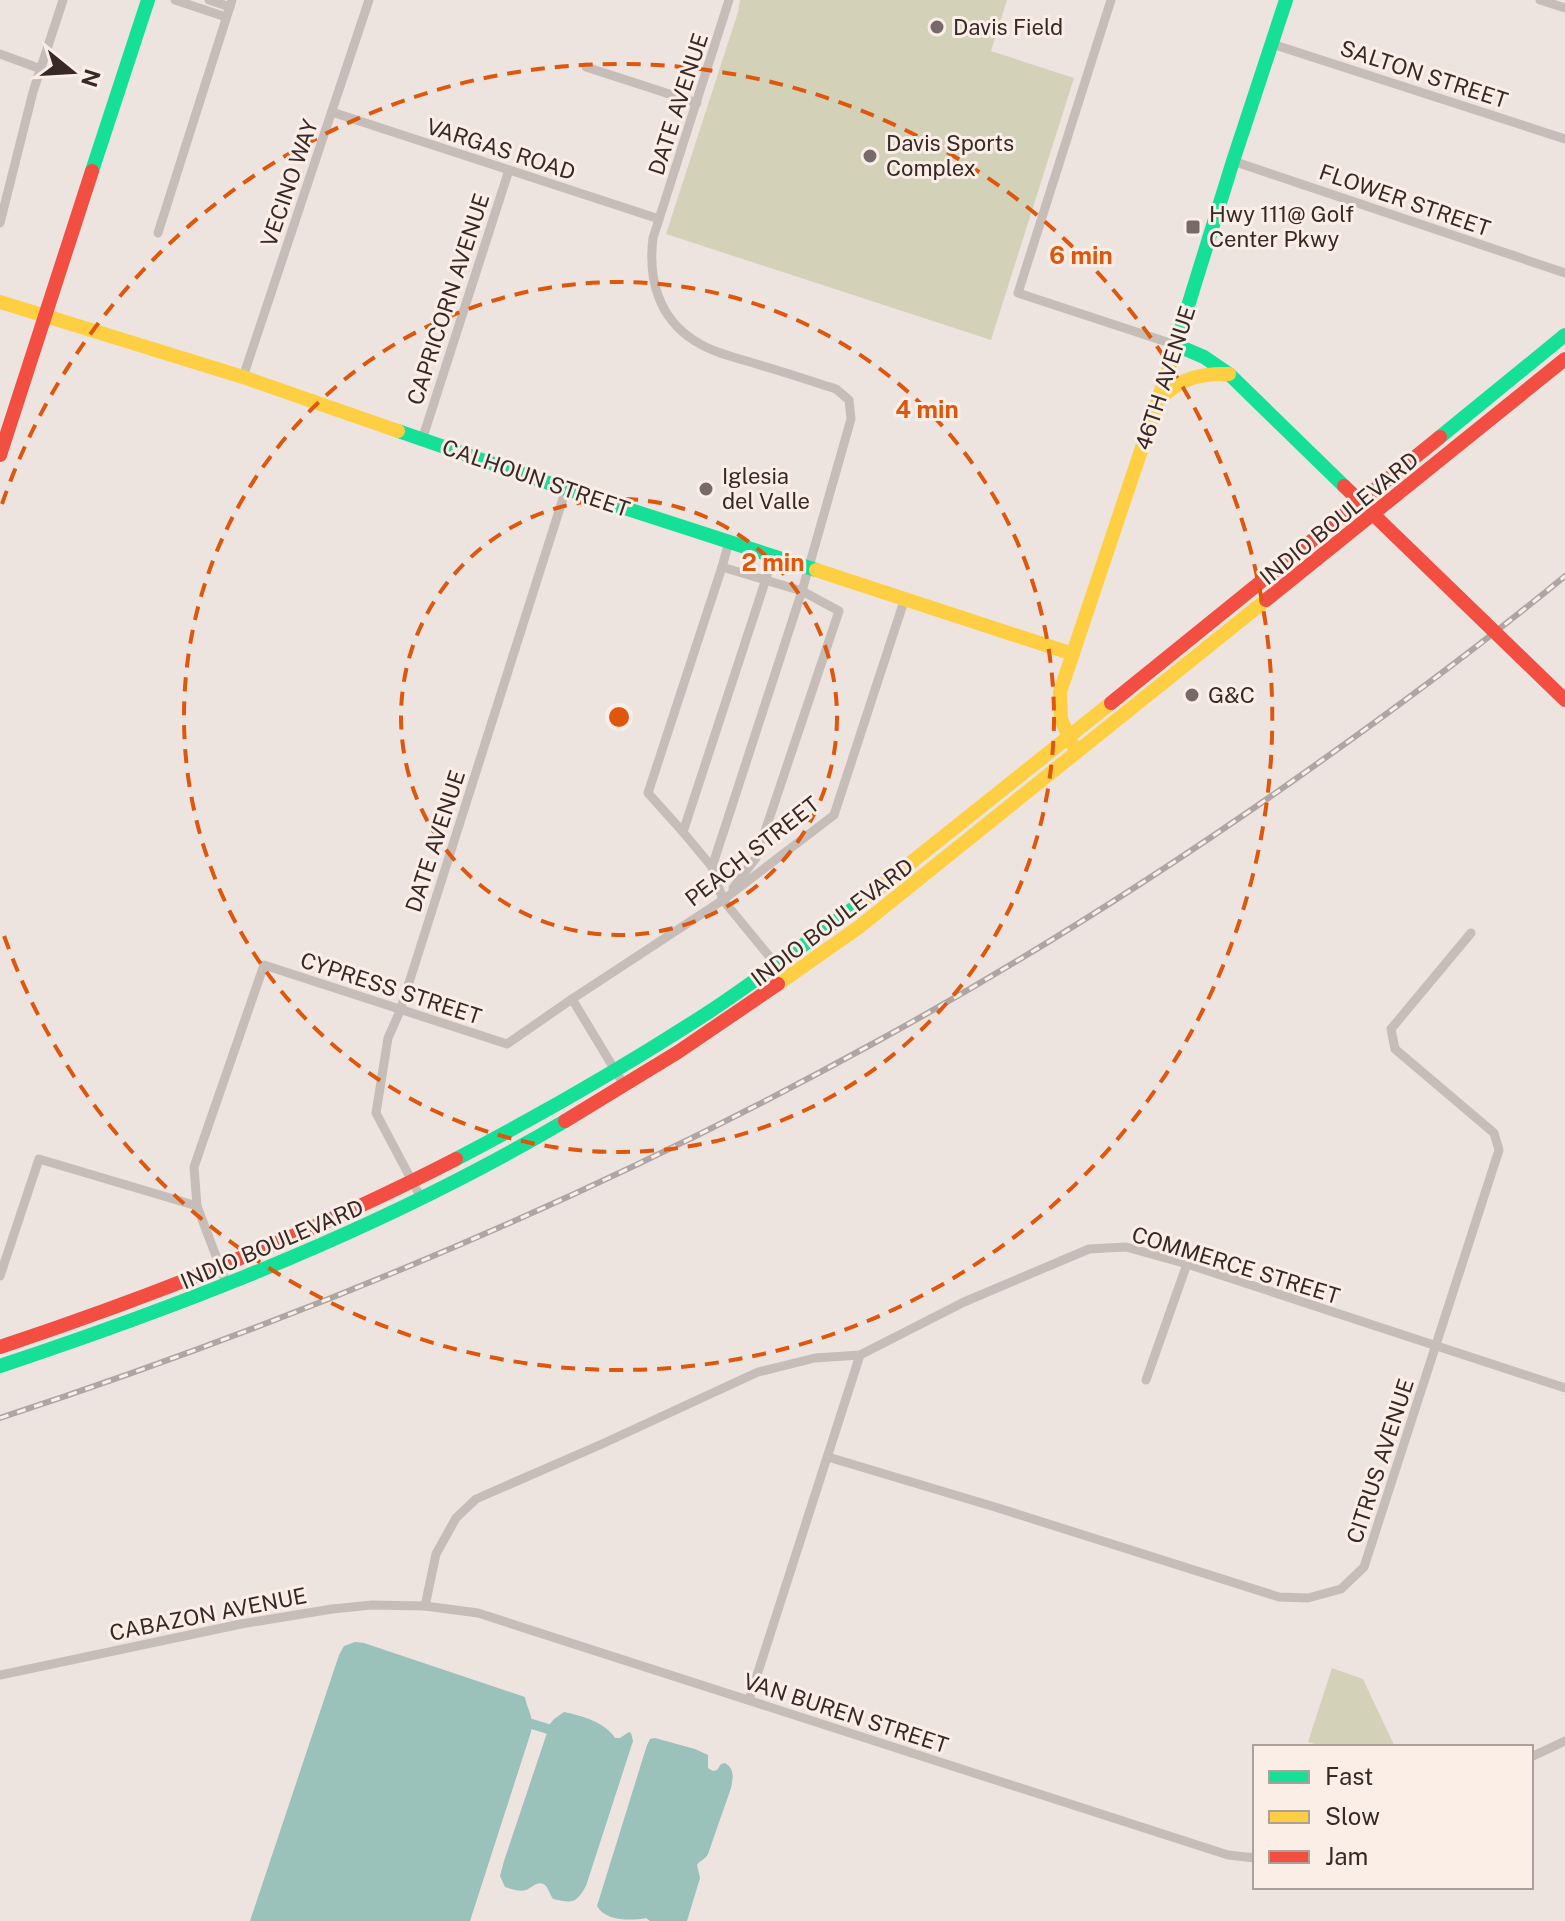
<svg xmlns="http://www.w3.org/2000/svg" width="1565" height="1921" viewBox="0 0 1565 1921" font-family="'Public Sans',sans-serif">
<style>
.green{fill:#d3d2b9}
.water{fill:#9ac1ba}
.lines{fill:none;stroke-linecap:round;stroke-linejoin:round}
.canal{stroke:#9ac1ba;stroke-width:10}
.street{stroke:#c6bdb9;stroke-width:9}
.fast{stroke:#16e098;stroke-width:14}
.slow{stroke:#ffcf43;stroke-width:14}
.jam{stroke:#f24e42;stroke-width:14}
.rail-casing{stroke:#aea6a4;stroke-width:6}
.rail{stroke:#fbeee7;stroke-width:3;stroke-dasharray:9;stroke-linecap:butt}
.jam-bridge{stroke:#f24e42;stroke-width:14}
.ring{fill:none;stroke:#df570d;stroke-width:4;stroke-dasharray:14 10}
.poi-dot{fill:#776a68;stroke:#fbeee7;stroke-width:3}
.labels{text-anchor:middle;stroke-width:6;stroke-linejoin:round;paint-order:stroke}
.poi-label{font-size:22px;fill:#382927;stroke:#fbeee7;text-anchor:start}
.street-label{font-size:22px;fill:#382927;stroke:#fbeee7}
.centre{fill:#df570d;stroke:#fbeee7;stroke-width:4}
.ring-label{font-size:24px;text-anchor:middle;font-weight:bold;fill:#df570d;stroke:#fbeee7;stroke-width:6;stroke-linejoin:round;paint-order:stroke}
</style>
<rect width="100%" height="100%" fill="#ede4e0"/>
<g class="green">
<polygon points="740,0 1007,0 991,51 1074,78 991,340 666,234 738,12"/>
<polygon points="1332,1668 1363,1679 1395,1747 1325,1747 1308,1742"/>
</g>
<g class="water">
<path d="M355,1642L364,1643L525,1697C528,1713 534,1714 531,1732L470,1921H250L339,1655L344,1646Z"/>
<path d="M564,1712C582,1716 605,1722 615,1738H620L629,1732L631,1733L633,1741L586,1886C576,1904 572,1903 553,1899C550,1895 549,1890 546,1886C539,1879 533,1887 526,1890C520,1892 511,1889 505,1887L500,1876L504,1861L550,1724L554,1719Z"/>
<path d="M655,1738L695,1749L708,1755V1768L713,1771L717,1770L721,1764L725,1763C735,1769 733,1778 731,1788L708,1854C705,1860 700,1860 697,1865L700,1878L687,1921H650L646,1918C630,1921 605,1921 597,1906L647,1745L650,1739Z"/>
</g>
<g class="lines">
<polyline class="canal" points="532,1724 548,1729"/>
<g class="street">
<polyline points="175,0 226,17"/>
<polyline points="209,0 230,7"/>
<polyline points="1111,0 1018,293 1176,345"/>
<polyline points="1540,0 1565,8"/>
<polyline points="1272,44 1565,139"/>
<polyline points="0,54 41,69"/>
<polyline points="586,67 697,103"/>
<polyline points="332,112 659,219"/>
<polyline points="1233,161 1565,273"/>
<polyline points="0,223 33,92 63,0"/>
<polyline points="158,233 232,0"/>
<polyline points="243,377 369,0"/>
<polyline points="422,440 509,170"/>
<polyline points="772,556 765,582 683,832 712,867 723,900 788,979"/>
<polyline points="722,567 729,542"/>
<polyline points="683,832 648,793 722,567 802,591 839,611 756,858 733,888"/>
<path d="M712,867L802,591L851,419L849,400L836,389C808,380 781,371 753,363C733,357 712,352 695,341C658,318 648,278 653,238L729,0"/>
<polyline points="572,999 624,1085"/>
<polyline points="421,1198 376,1113 388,1038 400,1011 566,489"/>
<polyline points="0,1276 39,1159 197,1206"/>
<polyline points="227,1285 197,1206 194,1167 264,965 507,1044 572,999 723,900 834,815 905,598"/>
<polyline points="1146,1380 1187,1264"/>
<polyline points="828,1457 995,1507 1279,1597 1308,1598 1341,1589 1364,1567 1499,1150 1494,1133 1395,1049 1391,1029 1471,933"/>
<polyline points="425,1606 436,1554 456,1518 476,1499 602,1444 758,1372 815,1358 860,1355 964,1302 1089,1249 1126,1247 1187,1264 1565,1388"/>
<polyline points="0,1675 241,1624 332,1609 372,1605 425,1606 478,1613 1228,1855 1255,1858"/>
<polyline points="749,1700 860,1355"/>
<polyline points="1531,1757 1565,1741"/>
</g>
<g class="fast">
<polyline points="92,171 148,0"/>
<polyline points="1176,345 1204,357 1229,374 1344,486"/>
<polyline points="1170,364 1233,161 1286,0"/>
<polyline points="398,431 566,489 816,570"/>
<polyline points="1440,437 1565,335"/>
<path d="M456,1159C544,1113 631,1063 715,1008C764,975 812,939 859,904"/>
<path d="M0,1366C195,1301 387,1226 565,1121"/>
</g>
<g class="slow">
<polyline points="0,302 243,377 398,431"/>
<path d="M1161,398C1181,378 1201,373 1229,374"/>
<polyline points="816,570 1073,654"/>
<polyline points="1072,744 1061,719 1060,692 1170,364"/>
<polyline points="859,904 1111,703"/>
<polyline points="778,984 859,927 1266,600"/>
</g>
<g class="jam">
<polyline points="0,455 92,171"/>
<polyline points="1266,600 1565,359"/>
<polyline points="1111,703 1440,437"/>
<polyline points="565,1121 678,1052 778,984"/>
<path d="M0,1347C156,1295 309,1235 456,1159"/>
</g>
<g class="rail-casing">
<path id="rail" d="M0,1418C301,1319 596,1196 874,1043C1026,960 1173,866 1314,766C1400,705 1484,643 1565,576"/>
</g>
<use href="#rail" class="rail"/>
<polyline class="jam-bridge" points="1344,486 1565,700"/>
</g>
<g class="ring">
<circle cx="619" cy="717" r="218"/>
<circle cx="619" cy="717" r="435"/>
<path d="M2 504A653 653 0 1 1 2 930"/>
</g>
<g class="poi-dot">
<circle cx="937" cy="27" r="8"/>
<circle cx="870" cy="156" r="8"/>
<rect x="1185" y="219" width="16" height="16" rx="4"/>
<circle cx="706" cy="489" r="8"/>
<circle cx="1192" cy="695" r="8"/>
</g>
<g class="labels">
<g class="poi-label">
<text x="953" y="35">Davis Field</text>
<text x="886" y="151">Davis Sports<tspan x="886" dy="25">Complex</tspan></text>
<text x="1209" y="222">Hwy 111@ Golf<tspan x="1209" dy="25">Center Pkwy</tspan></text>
<text x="722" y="484">Iglesia<tspan x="722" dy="25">del Valle</tspan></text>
<text x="1208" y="703">G&amp;C</text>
</g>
<g class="street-label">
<text transform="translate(1424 74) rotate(18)" y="8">SALTON STREET</text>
<text transform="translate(678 104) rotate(-72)" y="8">DATE AVENUE</text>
<text transform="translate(501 149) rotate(18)" y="8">VARGAS ROAD</text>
<text transform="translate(289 183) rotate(-71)" y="8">VECINO WAY</text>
<text transform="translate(1405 200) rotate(19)" y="8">FLOWER STREET</text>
<text transform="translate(448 299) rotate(-72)" y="8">CAPRICORN AVENUE</text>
<text transform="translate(1165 378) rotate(-72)" y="8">46TH AVENUE</text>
<text transform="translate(536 478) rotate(19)" y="8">CALHOUN STREET</text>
<text transform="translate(1339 518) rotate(-39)" y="8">INDIO BOULEVARD</text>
<text transform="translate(435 841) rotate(-72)" y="8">DATE AVENUE</text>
<text transform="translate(752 851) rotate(-38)" y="8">PEACH STREET</text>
<text transform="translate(832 922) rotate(-37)" y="8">INDIO BOULEVARD</text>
<text transform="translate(391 988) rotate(18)" y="8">CYPRESS STREET</text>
<text transform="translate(272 1244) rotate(-23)" y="8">INDIO BOULEVARD</text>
<text transform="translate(1236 1265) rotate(17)" y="8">COMMERCE STREET</text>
<text transform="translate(1380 1461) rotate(-72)" y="8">CITRUS AVENUE</text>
<text transform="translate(208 1614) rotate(-11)" y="8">CABAZON AVENUE</text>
<text transform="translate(846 1713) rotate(18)" y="8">VAN BUREN STREET</text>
</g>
</g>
<circle cx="619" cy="717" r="12" class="centre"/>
<g class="ring-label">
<text x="1081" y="264">6 min</text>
<text x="927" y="418">4 min</text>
<text x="773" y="571">2 min</text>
</g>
<rect x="1253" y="1745" width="280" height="144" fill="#fbeee7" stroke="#ad9f9a" stroke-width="2"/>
<rect x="1269" y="1771" width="40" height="12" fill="#16e098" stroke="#ad9f9a" stroke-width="2"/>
<text x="1325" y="1785" font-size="24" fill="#382927">Fast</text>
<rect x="1269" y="1811" width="40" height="12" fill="#ffcf43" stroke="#ad9f9a" stroke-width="2"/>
<text x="1325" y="1825" font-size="24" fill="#382927">Slow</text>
<rect x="1269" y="1851" width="40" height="12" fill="#f24e42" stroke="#ad9f9a" stroke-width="2"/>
<text x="1325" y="1865" font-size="24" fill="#382927">Jam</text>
<g transform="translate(72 72) rotate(108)" stroke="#fbeee7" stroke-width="6" paint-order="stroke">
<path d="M0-6L14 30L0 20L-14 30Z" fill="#382927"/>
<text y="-12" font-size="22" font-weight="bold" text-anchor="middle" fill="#382927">N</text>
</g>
</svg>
